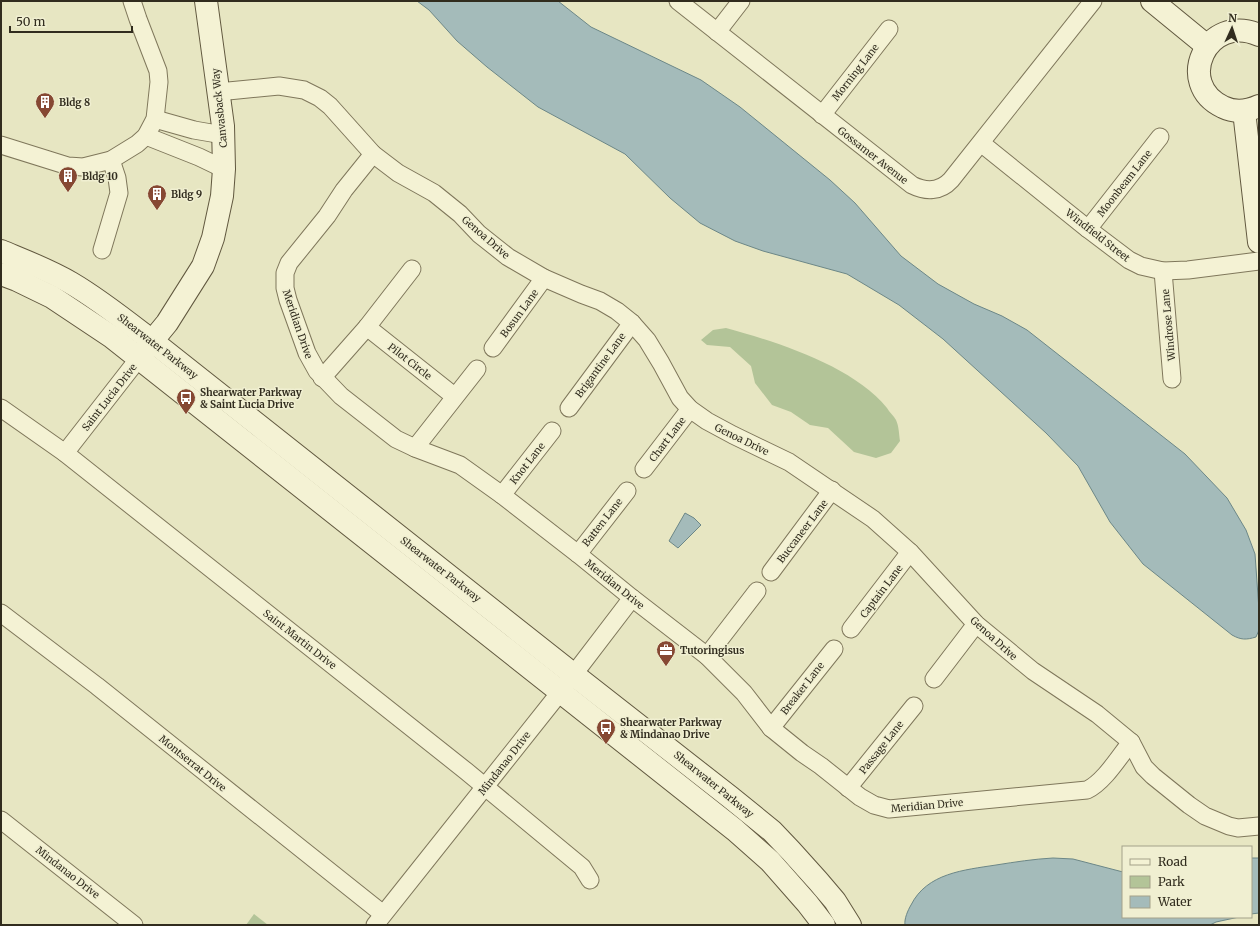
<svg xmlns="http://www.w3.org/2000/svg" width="1260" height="926" viewBox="0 0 1260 926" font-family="Merriweather,serif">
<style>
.green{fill:#b3c498}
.water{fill:#a4bbba;stroke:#6c8787}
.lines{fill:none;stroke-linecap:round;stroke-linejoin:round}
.street-casing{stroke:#7f775b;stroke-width:19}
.secondary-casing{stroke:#61583f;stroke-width:24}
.street{stroke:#f4f2d4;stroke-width:17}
.secondary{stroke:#f4f2d4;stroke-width:22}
.labels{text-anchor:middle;stroke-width:3;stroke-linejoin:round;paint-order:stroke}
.street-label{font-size:10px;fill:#312c1e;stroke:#f0efd1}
.poi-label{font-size:10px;font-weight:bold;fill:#312c1e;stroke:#f0efd1;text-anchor:start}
</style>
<rect width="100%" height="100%" fill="#e7e6c2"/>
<g class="green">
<path d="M726,328C777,342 853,366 887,408C889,412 894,416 896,420C899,426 899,435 900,441L891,453L876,458L854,452L828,428L810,425L791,412L772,405L755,383L751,366L730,347L707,345L701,340L713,330Z"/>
<polygon points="254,914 268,925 246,925"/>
</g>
<g class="water">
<path d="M417,1H558L591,27L701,80L740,107L830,180L855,203L901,256L938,284L974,304L1002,316L1027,330L1185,454L1227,498L1246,530L1255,554L1259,610V630L1256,637C1246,640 1241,640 1232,635L1143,564L1110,522L1078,466L1046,433L943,339L899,305L847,274L763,251L735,241L700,223L670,198L625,154L538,107L487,67L457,41L429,10Z"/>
<polygon points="685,513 694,518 701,525 678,548 669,541"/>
<path d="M1053,858L1073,859L1123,872V917H1239L1216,922L1210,925H905C904,919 908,910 911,905C927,873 964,870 996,865C1015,862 1034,859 1053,858Z"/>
<polygon points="1251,858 1259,858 1259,913 1251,914"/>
</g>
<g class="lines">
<g class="street-casing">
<g id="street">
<path d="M678,1L912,185C926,192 940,192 951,180L1093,1"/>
<polyline points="717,32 741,1"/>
<polyline points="218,92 279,86 304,90 320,98 330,106 373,154 398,173 434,193 460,214 479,234 508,257 544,278 581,294 600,301 617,311 632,323 647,340 661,363 680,398 690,409 707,421 733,435 789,462 873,519 910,552 976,624 1033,671 1097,714 1131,742 1144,767 1153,776 1189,805 1205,816 1229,826 1238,828 1259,826"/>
<polyline points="822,115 889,29"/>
<polyline points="155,119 194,130 223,135"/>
<polyline points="146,136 199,157 224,169"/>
<polyline points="981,143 1088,229 1129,260 1141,266 1163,271 1188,270 1259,261"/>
<polyline points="1,145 68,166 83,167 111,160 137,144 146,136 155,119 159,82 158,71 138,19 132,1"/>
<path d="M373,154L344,190L327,216L289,263L285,273V288L288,300L307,353L317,371L341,396L396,439L415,448L460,465L502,495L578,554L632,598L707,656L744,693L771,728L802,753L821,766L860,797L874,805L889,809L1087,790C1104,782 1119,757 1131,742"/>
<polyline points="1088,229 1160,137"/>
<polyline points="102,250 119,193 117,178 111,160"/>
<polyline points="1163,271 1172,379"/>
<polyline points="367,327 454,396"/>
<polyline points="493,348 544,278"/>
<polyline points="322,378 367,327 412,269"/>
<polyline points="1,408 65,453 466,771 582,867 590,880"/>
<polyline points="569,408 632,323"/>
<polyline points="415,448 477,369"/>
<polyline points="65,453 139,358"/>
<polyline points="644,469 690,409"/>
<polyline points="502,495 552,431"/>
<polyline points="578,554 627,491"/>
<polyline points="771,572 832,490"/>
<polyline points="1,613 97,686 383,914"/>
<polyline points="851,629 910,552"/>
<polyline points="707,656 757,591"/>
<polyline points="934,679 976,624"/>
<polyline points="771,728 834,649"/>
<polyline points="848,788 914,706"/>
<polyline points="1,820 134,925"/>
<polyline points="375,925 561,691 632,598"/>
</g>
</g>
<g class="secondary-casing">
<g id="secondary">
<polyline points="1152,1 1207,46"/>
<path d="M1259,35C1207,12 1174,84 1223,107C1235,113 1248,111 1259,106"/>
<polyline points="1244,111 1259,242"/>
<path d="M1,251C25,261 49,270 71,283C100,300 126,321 152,341L574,675L730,797L772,831L791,851L818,881L835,901L850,925"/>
<polyline points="1,274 17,280 52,297 112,337 735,830 770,861 807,903 824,925"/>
<polyline points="144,351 167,323 203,266 213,238 222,196 224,169 223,126 206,1"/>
</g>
</g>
<use href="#street" class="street"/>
<use href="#secondary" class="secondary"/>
</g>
<defs>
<g id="building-pin" transform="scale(1)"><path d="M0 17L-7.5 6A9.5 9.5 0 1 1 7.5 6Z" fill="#864833" stroke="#f0efd1"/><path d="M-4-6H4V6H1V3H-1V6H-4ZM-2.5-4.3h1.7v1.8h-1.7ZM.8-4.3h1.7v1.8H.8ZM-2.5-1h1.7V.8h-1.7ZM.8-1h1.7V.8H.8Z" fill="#fff"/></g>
<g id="bus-pin" transform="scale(1)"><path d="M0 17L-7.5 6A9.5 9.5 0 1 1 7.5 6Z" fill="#864833" stroke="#f0efd1"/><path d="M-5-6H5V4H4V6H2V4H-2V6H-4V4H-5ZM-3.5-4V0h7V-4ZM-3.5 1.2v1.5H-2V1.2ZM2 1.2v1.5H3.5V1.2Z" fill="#fff"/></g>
<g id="office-pin" transform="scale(1)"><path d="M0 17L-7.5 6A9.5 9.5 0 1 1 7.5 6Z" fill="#864833" stroke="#f0efd1"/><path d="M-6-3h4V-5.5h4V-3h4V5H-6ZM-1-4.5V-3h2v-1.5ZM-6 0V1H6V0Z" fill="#fff"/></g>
</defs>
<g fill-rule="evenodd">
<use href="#building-pin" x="45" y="102"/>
<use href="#building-pin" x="68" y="176"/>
<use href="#building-pin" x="157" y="194"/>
<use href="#bus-pin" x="186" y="398"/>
<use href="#office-pin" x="666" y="650"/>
<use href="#bus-pin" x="606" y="728"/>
</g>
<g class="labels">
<g class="street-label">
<text transform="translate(855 72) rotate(-52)" y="4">Morning Lane</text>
<text transform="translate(219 108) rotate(-96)" y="4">Canvasback Way</text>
<text transform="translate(873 155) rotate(38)" y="4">Gossamer Avenue</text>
<text transform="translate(1124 183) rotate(-52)" y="4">Moonbeam Lane</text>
<text transform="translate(1098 235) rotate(38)" y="4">Windfield Street</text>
<text transform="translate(486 237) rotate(41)" y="4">Genoa Drive</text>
<text transform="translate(519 313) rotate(-54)" y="4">Bosun Lane</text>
<text transform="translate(298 324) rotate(71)" y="4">Meridian Drive</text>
<text transform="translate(1168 325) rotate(-95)" y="4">Windrose Lane</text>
<text transform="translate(158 346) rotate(38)" y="4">Shearwater Parkway</text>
<text transform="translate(410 361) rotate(38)" y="4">Pilot Circle</text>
<text transform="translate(600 365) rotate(-54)" y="4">Brigantine Lane</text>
<text transform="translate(109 397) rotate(-52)" y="4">Saint Lucia Drive</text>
<text transform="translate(667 439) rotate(-53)" y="4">Chart Lane</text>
<text transform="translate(742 439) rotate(26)" y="4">Genoa Drive</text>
<text transform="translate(527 463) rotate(-52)" y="4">Knot Lane</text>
<text transform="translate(602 522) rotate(-52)" y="4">Batten Lane</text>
<text transform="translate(802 531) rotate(-53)" y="4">Buccaneer Lane</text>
<text transform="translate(441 569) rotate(38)" y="4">Shearwater Parkway</text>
<text transform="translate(615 584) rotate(39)" y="4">Meridian Drive</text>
<text transform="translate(881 591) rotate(-53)" y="4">Captain Lane</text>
<text transform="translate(994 638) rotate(42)" y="4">Genoa Drive</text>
<text transform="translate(300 639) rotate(38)" y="4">Saint Martin Drive</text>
<text transform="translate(802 688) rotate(-52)" y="4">Breaker Lane</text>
<text transform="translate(881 747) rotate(-52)" y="4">Passage Lane</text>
<text transform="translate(193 763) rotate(39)" y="4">Montserrat Drive</text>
<text transform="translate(504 763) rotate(-52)" y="4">Mindanao Drive</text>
<text transform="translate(714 784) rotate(39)" y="4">Shearwater Parkway</text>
<text transform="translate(927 805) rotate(-5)" y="4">Meridian Drive</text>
<text transform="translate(68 872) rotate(38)" y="4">Mindanao Drive</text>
</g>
<g class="poi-label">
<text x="59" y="106">Bldg 8</text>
<text x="82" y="180">Bldg 10</text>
<text x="171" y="198">Bldg 9</text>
<text x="200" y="396">Shearwater Parkway<tspan x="200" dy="12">&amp; Saint Lucia Drive</tspan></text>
<text x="680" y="654">Tutoringisus</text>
<text x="620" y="726">Shearwater Parkway<tspan x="620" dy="12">&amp; Mindanao Drive</tspan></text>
</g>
</g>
<rect width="1260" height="926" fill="none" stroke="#312c1e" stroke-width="4"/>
<rect x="1122" y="846" width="130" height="72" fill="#f0efd1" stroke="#a4a189"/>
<rect x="1130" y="859" width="20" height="6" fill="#f4f2d4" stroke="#a4a189"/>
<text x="1158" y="866" font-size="12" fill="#312c1e">Road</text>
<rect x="1130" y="876" width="20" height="12" fill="#b3c498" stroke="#a4a189"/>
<text x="1158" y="886" font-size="12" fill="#312c1e">Park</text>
<rect x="1130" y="896" width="20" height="12" fill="#a4bbba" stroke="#a4a189"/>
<text x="1158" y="906" font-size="12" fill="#312c1e">Water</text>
<g transform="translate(1232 28) rotate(3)" stroke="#f0efd1" stroke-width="3" paint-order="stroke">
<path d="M0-3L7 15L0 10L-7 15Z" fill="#312c1e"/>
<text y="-6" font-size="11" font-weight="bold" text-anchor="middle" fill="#312c1e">N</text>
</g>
<path d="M10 26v6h122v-6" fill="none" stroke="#312c1e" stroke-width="2"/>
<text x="16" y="26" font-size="12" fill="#312c1e" stroke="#f0efd1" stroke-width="3" paint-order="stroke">50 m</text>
</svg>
